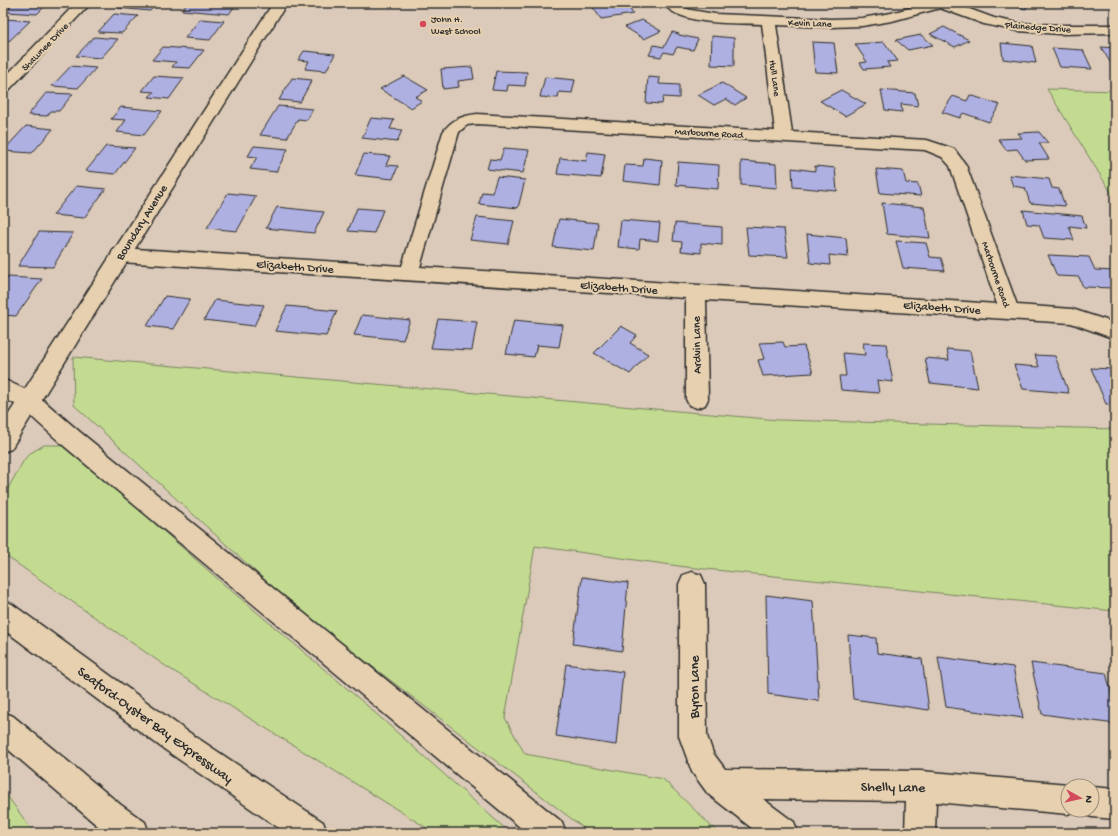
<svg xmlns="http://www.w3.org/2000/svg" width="1118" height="836" viewBox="0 0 1118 836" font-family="'Gochi Hand',sans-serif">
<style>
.green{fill:#c3db91;stroke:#77835e}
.building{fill:#afb0e2;stroke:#2b2b2b}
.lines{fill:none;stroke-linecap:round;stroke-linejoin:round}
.minor-casing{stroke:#2b2b2b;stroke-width:3}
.secondary-casing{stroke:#2b2b2b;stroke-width:3}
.motorway-casing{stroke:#2b2b2b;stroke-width:3}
.minor{fill:#e6d0af;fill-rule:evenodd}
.secondary{fill:#e6d0af;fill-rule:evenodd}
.motorway{fill:#e6d0af;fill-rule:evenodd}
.poi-dot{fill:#d1495b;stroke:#e6d0af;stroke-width:1.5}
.labels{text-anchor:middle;stroke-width:4;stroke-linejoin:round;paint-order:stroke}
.far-poi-label{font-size:10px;fill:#2b2b2b;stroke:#e6d0af;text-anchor:start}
.far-street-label{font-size:10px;fill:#2b2b2b;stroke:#e6d0af}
.street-label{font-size:12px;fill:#2b2b2b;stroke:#e6d0af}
.near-street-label{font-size:14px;fill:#2b2b2b;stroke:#e6d0af}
</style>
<rect width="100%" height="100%" fill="#dbcab9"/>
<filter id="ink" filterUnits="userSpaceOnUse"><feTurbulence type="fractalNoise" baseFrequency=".025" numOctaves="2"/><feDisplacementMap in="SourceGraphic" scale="8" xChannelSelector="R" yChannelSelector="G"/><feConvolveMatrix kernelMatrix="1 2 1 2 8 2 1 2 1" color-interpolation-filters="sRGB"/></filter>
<g filter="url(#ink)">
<g class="green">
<polygon points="1047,89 1115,91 1115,199"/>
<polygon points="73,357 778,420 1115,429 1115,611 686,567 535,546 505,718 525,754 663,779 718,833 590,833 292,605 74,405"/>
<polygon points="44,445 60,445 77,455 227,587 364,703 510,833 435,833 167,667 3,554 3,497 24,460 29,454"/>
<polygon points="3,790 34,833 3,833"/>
</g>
<g class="building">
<polygon points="13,3 48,3 37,14 7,12 11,8 8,8"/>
<polygon points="123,3 157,3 150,11 118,8"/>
<polygon points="188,3 237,3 229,14 182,10"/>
<polygon points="609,3 626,3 633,14 601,19 592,6"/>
<polygon points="1000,3 1028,3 1026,9"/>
<polygon points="1065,3 1092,3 1093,6"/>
<polygon points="114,14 138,16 122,33 98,32"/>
<polygon points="6,19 30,21 9,41 3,40 3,22"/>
<polygon points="200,19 224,21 210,40 185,38"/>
<polygon points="642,20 661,31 644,39 625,27"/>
<polygon points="944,27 969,40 955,47 930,34"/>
<polygon points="672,32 679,34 679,35 698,39 693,50 677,47 673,54 664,52 661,57 649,55 654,45 664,47"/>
<polygon points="921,35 933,45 908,50 896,40"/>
<polygon points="712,36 734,38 734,66 711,65"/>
<polygon points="94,37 118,39 101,58 76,56"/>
<polygon points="812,42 834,43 838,73 815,72"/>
<polygon points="884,42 898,61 887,62 890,67 864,69 860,63 867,62 855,44"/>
<polygon points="1001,43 1032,46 1036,63 1003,59"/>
<polygon points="163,47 204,50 190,68 172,67 176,62 152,60"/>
<polygon points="1101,47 1115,48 1115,67 1113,67"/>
<polygon points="1052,48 1083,50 1092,69 1060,67"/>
<polygon points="304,51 335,54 326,71 305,69 309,61 298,60"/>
<polygon points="71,66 96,68 78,88 52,86"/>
<polygon points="472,67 474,79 458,81 459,87 443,89 441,69"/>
<polygon points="496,71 527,72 525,86 508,85 507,91 492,90"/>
<polygon points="154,76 184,78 169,99 149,97 154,92 142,91"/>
<polygon points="404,76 428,90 415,97 422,101 411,108 380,89"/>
<polygon points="545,77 575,80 572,93 559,92 558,98 540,97"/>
<polygon points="648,77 660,78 659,84 679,85 679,98 663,97 662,104 646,103"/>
<polygon points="292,78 312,80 300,102 279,100"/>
<polygon points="722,83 746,98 735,105 726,99 714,105 698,95"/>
<polygon points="841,90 866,104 845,116 820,101"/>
<polygon points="881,90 915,93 918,106 901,104 902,112 885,110"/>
<polygon points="46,93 73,94 59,111 51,111 47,116 28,115"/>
<polygon points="970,95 1000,105 989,122 963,113 960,118 942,112 953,96 967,101"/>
<polygon points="278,106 313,109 307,120 298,119 287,138 260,135"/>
<polygon points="121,107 162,111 144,135 117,132 126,120 111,119"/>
<polygon points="371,118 394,120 390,129 402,130 397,142 362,138"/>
<polygon points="26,126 53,129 32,153 3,151"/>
<polygon points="1039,132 1048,143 1039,143 1049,159 1025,160 1017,149 1006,150 998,139 1022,138 1018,133"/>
<polygon points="106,146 135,148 115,174 86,171"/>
<polygon points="254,146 288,149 276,172 250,169 257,157 248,156"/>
<polygon points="504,148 529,150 523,173 487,169 490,159 500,160"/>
<polygon points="588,152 605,154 601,178 557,174 560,158 586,161"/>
<polygon points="364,154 390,156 386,165 398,166 393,179 355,175"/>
<polygon points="644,158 662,160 660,185 623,181 625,165 643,166"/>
<polygon points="741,161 776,164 777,188 741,185"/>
<polygon points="678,162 719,165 718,189 676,185"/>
<polygon points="815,166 835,168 837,191 793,187 792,168 815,171"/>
<polygon points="876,169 903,171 906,183 918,184 921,196 880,193"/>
<polygon points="1009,175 1049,179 1052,188 1059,189 1065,206 1030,203 1025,188 1013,186"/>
<polygon points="497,177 525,180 518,208 479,204 482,192 492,193"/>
<polygon points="76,186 106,189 84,218 53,215"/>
<polygon points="228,193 256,196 237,231 207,228"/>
<polygon points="882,203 924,207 930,238 887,234"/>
<polygon points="277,207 324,212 314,233 266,228"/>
<polygon points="357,208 383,210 374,233 348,231"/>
<polygon points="1023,210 1082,216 1086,228 1069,226 1074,240 1044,238 1039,225 1027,224"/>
<polygon points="477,217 514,221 508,244 470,240"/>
<polygon points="559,219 598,223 594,251 553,247"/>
<polygon points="621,220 660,223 658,241 640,239 639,249 618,247"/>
<polygon points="675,223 722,227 722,245 701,243 701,253 681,251 682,242 673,241"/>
<polygon points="746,227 784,229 788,257 749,255"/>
<polygon points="39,232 73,233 53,267 18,266"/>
<polygon points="807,234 846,238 848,257 829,255 830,265 810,263"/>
<polygon points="896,241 926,243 930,257 941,258 945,271 903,268"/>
<polygon points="1048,255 1089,257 1095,270 1115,271 1115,288 1083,287 1079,277 1057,276"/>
<polygon points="8,277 42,279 16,316 3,315 3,284"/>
<polygon points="165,296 190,299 173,329 147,326"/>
<polygon points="215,300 264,305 254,326 204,320"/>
<polygon points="287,306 337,311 326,336 275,331"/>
<polygon points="362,315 410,320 403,340 354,335"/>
<polygon points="438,319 477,322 472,350 431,348"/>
<polygon points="514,320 563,325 559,347 537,345 534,357 506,354"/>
<polygon points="621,326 637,335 630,343 648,354 630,374 594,353"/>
<polygon points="783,342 785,347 804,346 813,373 763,376 758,360 764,359 759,343"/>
<polygon points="863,343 886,344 893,382 877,380 879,393 841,390 839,376 846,376 843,353 865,355"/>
<polygon points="947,349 970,351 978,388 930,383 925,358 949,360"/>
<polygon points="1035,355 1055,356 1069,393 1023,389 1014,365 1039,367"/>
<polygon points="1091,368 1113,369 1115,375 1115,405 1106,404"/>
<polygon points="582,577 628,583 622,651 573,644"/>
<polygon points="766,595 813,601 819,701 768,694"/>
<polygon points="848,635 876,638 877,653 922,659 929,710 853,699"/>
<polygon points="938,657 1013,667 1023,718 946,707"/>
<polygon points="1031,663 1106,673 1115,707 1115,724 1042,714"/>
<polygon points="566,664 623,672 616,745 556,736"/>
</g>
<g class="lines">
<g class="minor-casing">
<g id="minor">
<polygon points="76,3 91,3 8,91 3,93 3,79"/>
<path d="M663,3H678L685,8L691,10L715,14L831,19L862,18L891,13L927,3H953L994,18L1018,23L1060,25H1115V33L1060,34L1018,31L984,24L940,8L892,21L862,26L831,27L776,25L792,132L927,140L954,149L966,165L1017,305L1072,309L1115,323V339L1071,323L706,300L708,399L705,405L697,408L689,405L686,399V298L120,262L113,260L111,255L113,250L120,248L402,266L443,132C452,119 462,116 477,114L775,131L762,24C736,23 679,26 663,3ZM477,124L925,150L942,157L950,166L997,304L420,267L459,132L467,125Z"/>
<polygon points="692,572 701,575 705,584 707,736 713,753 725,769 921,771 1068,784 1073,786 1068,786 1068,810 1077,810 1068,814 936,802 935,833 905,833 906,801 763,799 794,822 798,833 758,833 708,794 692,772 679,736 679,584 683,575"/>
<polygon points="1092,787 1115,789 1115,819 1092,817 1081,813 1080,810 1092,810"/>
</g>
</g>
<g class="secondary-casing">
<polygon id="secondary" points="273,3 287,3 11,449 3,452 3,423"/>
</g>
<g class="motorway-casing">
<g id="motorway">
<polygon points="3,379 37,395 80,432 562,822 566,833 527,833 64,446 21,407 3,398"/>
<polygon points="3,600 12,604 181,727 323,822 327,833 286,833 161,747 3,629"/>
<polygon points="3,712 13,716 121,805 145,822 149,833 108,833 99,827 3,745"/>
</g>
</g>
<use href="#minor" class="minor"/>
<use href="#secondary" class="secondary"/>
<use href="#motorway" class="motorway"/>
</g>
</g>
<circle class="poi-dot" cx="423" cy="24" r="4"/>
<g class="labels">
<g class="far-poi-label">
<text x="431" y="22">John H.<tspan x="431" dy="12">West School</tspan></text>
</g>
<g class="far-street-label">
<text transform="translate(810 22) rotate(2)" y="4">Kevin Lane</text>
<text transform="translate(1038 26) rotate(4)" y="4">Plainedge Drive</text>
<text transform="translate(44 46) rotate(-46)" y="4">Shawnee Drive</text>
<text transform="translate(776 78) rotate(82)" y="4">Hull Lane</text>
<text transform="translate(709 132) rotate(3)" y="4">Marbourne Road</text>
<text transform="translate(997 274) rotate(71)" y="4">Marbourne Road</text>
</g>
<g class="street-label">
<text transform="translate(141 222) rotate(-58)" y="4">Boundary Avenue</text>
<text transform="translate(295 266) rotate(4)" y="4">Elizabeth Drive</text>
<text transform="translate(619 287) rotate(4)" y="4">Elizabeth Drive</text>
<text transform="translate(942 307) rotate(4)" y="4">Elizabeth Drive</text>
<text transform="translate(696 345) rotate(-91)" y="4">Ardvin Lane</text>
</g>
<g class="near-street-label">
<text transform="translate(693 687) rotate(-90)" y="5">Byron Lane</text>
<text transform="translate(156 724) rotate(36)" y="5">Seaford-Oyster Bay Expressway</text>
<text transform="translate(893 786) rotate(1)" y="5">Shelly Lane</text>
</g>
</g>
<rect width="1118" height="836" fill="none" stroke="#e6d0af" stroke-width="16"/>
<rect x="8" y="8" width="1102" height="820" fill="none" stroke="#2b2b2b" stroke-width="1.5" filter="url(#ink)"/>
<g transform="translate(1080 798) rotate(98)"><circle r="19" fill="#e6d0af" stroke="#9b8e7a"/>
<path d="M0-3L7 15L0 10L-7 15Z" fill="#d1495b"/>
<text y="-6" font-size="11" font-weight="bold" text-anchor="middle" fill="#2b2b2b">N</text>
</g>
</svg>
